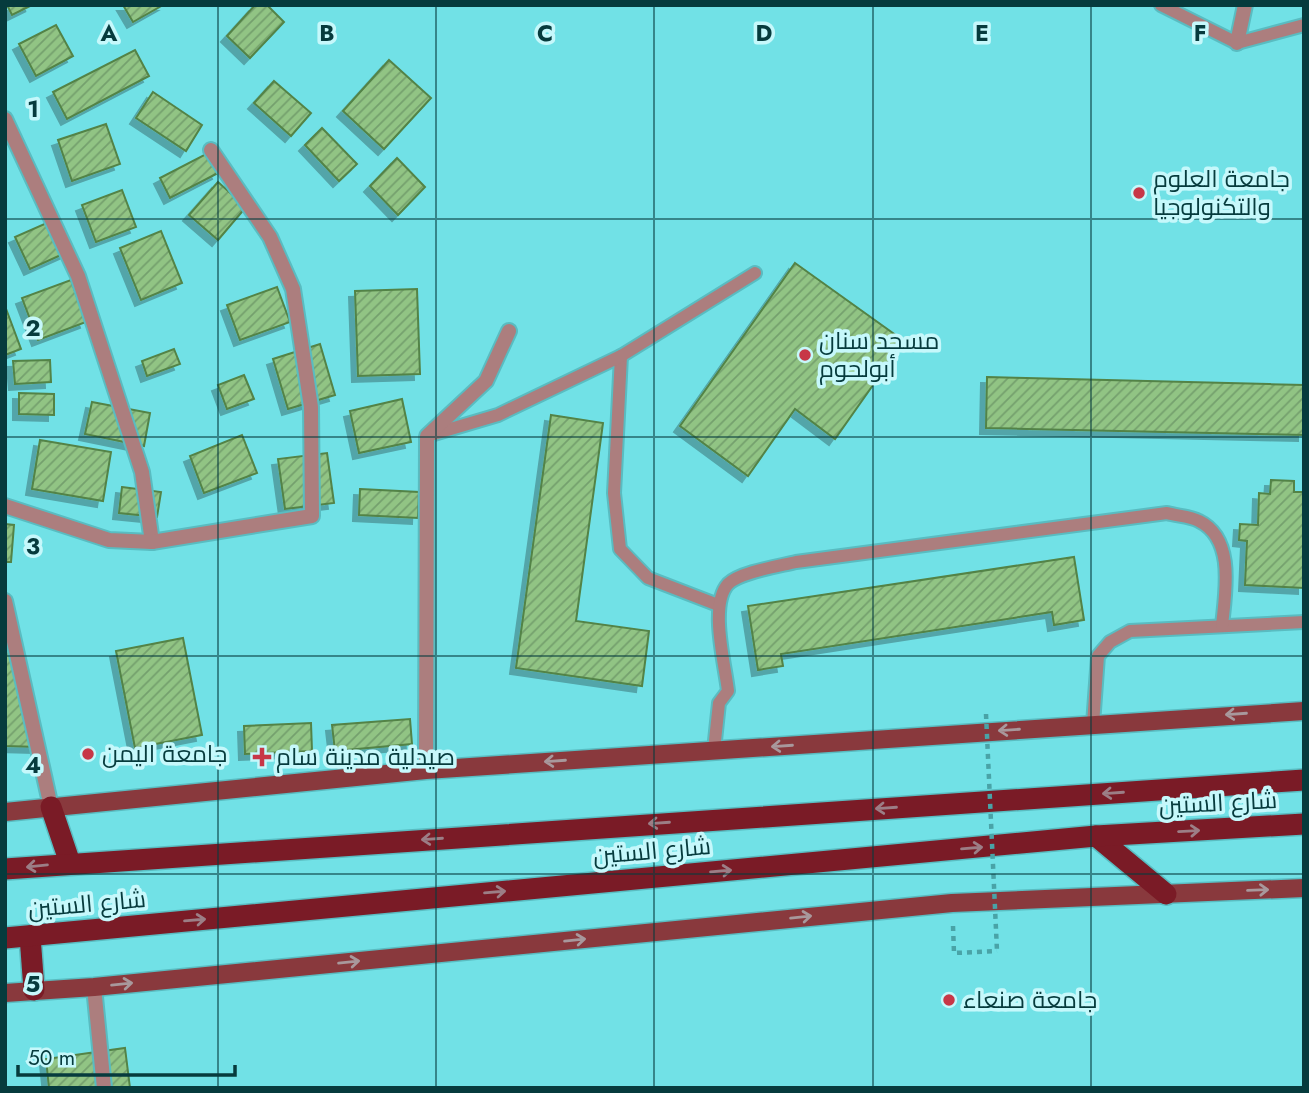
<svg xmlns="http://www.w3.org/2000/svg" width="1309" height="1093" viewBox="0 0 1309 1093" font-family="Jost,Cairo,sans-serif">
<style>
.building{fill:url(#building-hatch);stroke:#538346;stroke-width:2;filter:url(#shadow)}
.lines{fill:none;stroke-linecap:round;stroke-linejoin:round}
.lane-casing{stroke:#59bcc1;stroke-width:16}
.street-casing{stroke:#59bcc1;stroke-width:18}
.primary-casing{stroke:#59bcc1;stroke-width:21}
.highway-casing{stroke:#59bcc1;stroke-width:24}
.path{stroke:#49a3a7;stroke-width:4.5;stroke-dasharray:5 5;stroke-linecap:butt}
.lane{stroke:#ac7e7e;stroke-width:12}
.street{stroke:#ac7e7e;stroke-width:14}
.primary{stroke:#89393d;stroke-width:18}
.highway{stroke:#7a1b26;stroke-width:21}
.path-bridge{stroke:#49a3a7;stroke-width:4.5;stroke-dasharray:5 5;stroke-linecap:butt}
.oneway{stroke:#a8989c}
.oneway2{stroke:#9c7e86}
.grid{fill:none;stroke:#063b3d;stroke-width:2;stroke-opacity:0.55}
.poi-dot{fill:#c73747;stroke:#c6f8fb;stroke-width:2.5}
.labels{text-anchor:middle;stroke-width:7;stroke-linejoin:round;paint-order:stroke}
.poi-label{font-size:24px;fill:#063b3d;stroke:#c6f8fb;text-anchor:start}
.street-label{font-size:24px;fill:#063b3d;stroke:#c6f8fb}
.grid-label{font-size:23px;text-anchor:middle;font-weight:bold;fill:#063b3d;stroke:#c6f8fb;stroke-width:7;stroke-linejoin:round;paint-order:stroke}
</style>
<defs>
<pattern id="building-hatch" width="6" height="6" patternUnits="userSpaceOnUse" patternTransform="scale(1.75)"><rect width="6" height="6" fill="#91c484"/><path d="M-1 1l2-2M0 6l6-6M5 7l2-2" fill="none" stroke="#74a06d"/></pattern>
<filter id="shadow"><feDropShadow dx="-6" dy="6" stdDeviation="0" flood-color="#0004"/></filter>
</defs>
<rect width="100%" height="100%" fill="#71e1e6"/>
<g class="building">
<polygon points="7,5 32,5 12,15"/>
<polygon points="123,5 163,5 133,22"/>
<polygon points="255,5 267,5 284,22 250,58 227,36"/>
<polygon points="56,25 73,56 36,76 19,44"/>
<polygon points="135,50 149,76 67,119 53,92"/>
<polygon points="389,60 431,98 384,149 343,111"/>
<polygon points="274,81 311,113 291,136 254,103"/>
<polygon points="153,92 202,125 186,151 136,118"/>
<polygon points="106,124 120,164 72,181 58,140"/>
<polygon points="322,128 357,164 339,181 305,145"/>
<polygon points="208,153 218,173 170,198 160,178"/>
<polygon points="397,158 425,187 398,215 370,186"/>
<polygon points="218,182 246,207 218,240 189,215"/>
<polygon points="122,190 136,227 96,242 82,205"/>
<polygon points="58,218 72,250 30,269 15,237"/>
<polygon points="161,231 182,283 141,300 120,248"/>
<polygon points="795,263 904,341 835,439 795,409 748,476 680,426"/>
<polygon points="71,280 86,322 38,340 22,298"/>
<polygon points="277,287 290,322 240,340 227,305"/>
<polygon points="417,289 420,374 358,376 355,291"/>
<polygon points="5,306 21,349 5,355"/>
<polygon points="320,344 335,395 288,409 273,359"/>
<polygon points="174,349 180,364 147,376 142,361"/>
<polygon points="50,360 51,382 15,384 13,361"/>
<polygon points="244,375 254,399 227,409 218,385"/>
<polygon points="987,377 1304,385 1304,435 986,428"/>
<polygon points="19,393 54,394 54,415 19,414"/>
<polygon points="402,399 411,442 359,453 350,411"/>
<polygon points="92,402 150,413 144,446 85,434"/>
<polygon points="551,415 603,423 576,621 649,631 642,686 516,668"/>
<polygon points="242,435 257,473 204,493 190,456"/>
<polygon points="40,440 111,452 103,501 32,489"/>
<polygon points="327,453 334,503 285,509 278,459"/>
<polygon points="1271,480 1294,481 1294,492 1304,492 1304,588 1245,585 1247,541 1239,540 1240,524 1258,525 1259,493 1270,494"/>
<polygon points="122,487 161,492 157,517 119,513"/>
<polygon points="360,489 419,492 418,518 359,515"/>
<polygon points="5,524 14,525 11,562 5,562"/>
<polygon points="1074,557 1084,620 1054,625 1052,612 781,654 783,666 758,670 748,606"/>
<polygon points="5,632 39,747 5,746"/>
<polygon points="183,638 202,735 135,748 116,651"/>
<polygon points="410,719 412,744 335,751 332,725"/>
<polygon points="311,723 312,751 245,754 244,726"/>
<polygon points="125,1048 130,1088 49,1088 46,1059"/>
</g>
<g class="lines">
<g class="lane-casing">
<g id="lane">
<polyline points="1161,5 1237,43 1304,25"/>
<polyline points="621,356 614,493 620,549 648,578 718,605"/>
<polyline points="427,436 498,415 621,356 755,273"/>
<polyline points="1093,724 1098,656 1110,642 1130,631 1304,622"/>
<path d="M714,750L719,703L728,691C725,664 709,605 728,584C740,572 780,566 796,562L1167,513C1177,516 1190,516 1199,521C1236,539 1225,594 1222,626"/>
</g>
</g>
<g class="street-casing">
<g id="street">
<polyline points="1237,43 1245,5"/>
<polyline points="5,119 78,276 142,472 152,542"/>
<polyline points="5,506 109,540 152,542 312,516 311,407 293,289 270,237 211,150"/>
<polyline points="5,601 51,807"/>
<polyline points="426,770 427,436 486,381 509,331"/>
<polyline points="94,987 104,1088"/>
</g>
</g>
<g class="primary-casing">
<g id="primary">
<polyline points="5,812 426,770 1304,711"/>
<polyline points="5,993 94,987 952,903 1304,888"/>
</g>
</g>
<g class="highway-casing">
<g id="highway">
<polyline points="51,807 70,863"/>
<polyline points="1096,836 1166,894"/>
<polyline points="5,869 1304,780"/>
<polyline points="30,936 34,990"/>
<polyline points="5,938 1096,836 1304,824"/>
</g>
</g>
<polyline class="path" points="953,926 954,953 997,951"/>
<use href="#lane" class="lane"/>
<use href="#street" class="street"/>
<use href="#primary" class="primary"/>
<use href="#highway" class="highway"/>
<polyline class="path-bridge" points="986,714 997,951"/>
</g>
<defs><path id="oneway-shaft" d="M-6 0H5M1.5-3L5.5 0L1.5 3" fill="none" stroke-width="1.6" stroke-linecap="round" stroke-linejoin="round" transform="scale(1.75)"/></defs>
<g class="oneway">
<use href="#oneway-shaft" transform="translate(1236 714) rotate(176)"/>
<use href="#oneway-shaft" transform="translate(1009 730) rotate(176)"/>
<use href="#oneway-shaft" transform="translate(782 746) rotate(176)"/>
<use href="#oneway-shaft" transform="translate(555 761) rotate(176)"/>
<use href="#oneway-shaft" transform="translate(1258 890) rotate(-2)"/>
<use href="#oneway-shaft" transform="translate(801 917) rotate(-6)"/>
<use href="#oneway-shaft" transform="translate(575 940) rotate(-6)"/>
<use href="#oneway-shaft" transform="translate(349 962) rotate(-6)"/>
<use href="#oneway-shaft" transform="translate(122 984) rotate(-6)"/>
</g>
<g class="oneway2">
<use href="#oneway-shaft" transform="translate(1113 793) rotate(176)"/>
<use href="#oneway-shaft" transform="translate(886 808) rotate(176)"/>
<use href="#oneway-shaft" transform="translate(659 823) rotate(176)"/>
<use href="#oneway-shaft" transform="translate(1189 831) rotate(-3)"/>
<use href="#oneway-shaft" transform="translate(432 839) rotate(176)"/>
<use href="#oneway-shaft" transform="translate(972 848) rotate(-5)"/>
<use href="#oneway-shaft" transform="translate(37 866) rotate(174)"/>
<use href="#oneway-shaft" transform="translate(721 871) rotate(-5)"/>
<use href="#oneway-shaft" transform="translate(495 892) rotate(-5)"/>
<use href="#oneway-shaft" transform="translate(195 920) rotate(-5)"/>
</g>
<path class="grid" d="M218,5V1088M436,5V1088M654,5V1088M873,5V1088M1091,5V1088M5,219H1304M5,437H1304M5,656H1304M5,874H1304"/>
<g class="poi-dot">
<circle cx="1139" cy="193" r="7"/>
<circle cx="805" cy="355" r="7"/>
<circle cx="88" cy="754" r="7"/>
<path d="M258.5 746.5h7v7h7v7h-7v7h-7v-7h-7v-7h7z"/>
<circle cx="949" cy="1000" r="7"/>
</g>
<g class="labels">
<g class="poi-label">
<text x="1153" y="187">جامعة العلوم<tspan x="1153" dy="28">والتكنولوجيا</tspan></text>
<text x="819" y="349">مسجد سنان<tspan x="819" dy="28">أبولحوم</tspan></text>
<text x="102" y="762">جامعة اليمن</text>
<text x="276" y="765">صيدلية مدينة سام</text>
<text x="963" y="1008">جامعة صنعاء</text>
</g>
<g class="street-label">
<text transform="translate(1218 803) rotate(-3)" y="8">شارع الستين</text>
<text transform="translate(652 851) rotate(-5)" y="8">شارع الستين</text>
<text transform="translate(87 904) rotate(-5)" y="8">شارع الستين</text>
</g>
</g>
<g class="grid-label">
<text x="109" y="41">A</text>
<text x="327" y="41">B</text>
<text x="545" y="41">C</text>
<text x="764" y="41">D</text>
<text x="982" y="41">E</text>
<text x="1200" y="41">F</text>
<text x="33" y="117">1</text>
<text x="33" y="336">2</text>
<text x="33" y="554">3</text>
<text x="33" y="773">4</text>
<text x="33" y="992">5</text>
</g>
<rect width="1309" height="1093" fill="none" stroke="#063b3d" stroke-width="14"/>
<path d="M18 1065v10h217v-10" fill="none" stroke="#063b3d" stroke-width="3.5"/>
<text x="28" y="1065" font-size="21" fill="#063b3d" stroke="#c6f8fb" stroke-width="5" paint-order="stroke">50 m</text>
</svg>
